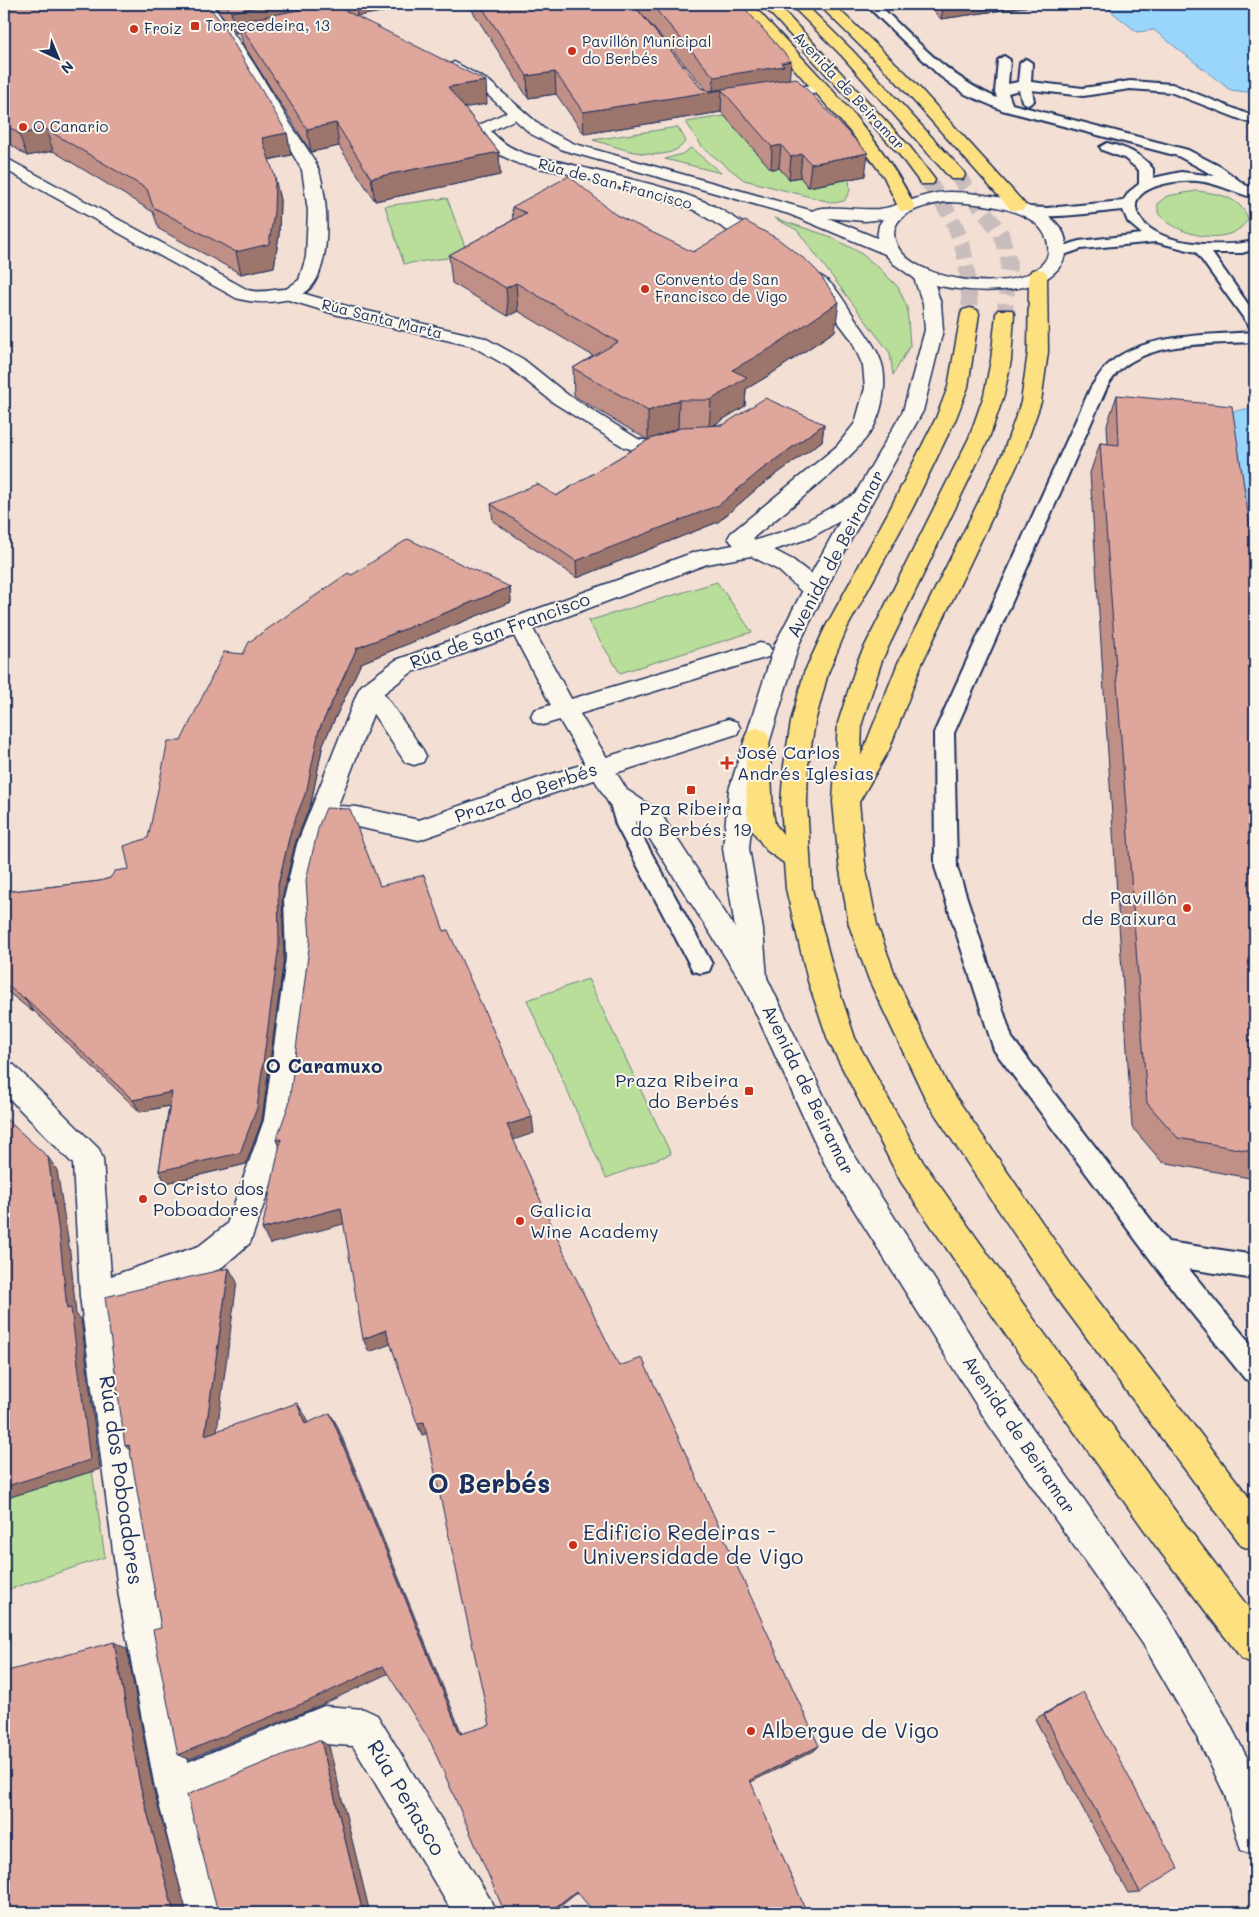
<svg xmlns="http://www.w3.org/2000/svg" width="1259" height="1917" viewBox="0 0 1259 1917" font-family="Mali,sans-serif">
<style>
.green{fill:#b8de9a;stroke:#6a867c}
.water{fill:#9ad5fb;stroke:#6793bc}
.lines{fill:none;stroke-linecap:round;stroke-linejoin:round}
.primary-tunnel-far1{stroke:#c8bcbc;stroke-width:16;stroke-dasharray:16 8;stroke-linecap:butt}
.primary-tunnel{stroke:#c8bcbc;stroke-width:21;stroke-dasharray:21 11;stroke-linecap:butt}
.service-casing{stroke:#1b2f5e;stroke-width:4}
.pedestrian-casing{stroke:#1b2f5e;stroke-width:3}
.minor-casing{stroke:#1b2f5e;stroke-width:3}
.secondary-casing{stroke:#1b2f5e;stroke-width:3}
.primary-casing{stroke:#1b2f5e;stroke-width:3}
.service{fill:#fbf7ec;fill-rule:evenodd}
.pedestrian{fill:#fbf7ec;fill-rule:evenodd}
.minor{fill:#fbf7ec;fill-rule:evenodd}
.secondary{fill:#fbf7ec;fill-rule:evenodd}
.primary{fill:#fde080;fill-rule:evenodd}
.wall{fill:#c08f86;stroke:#1b2f5e;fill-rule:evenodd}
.shaded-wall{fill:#9c746d;stroke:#1b2f5e}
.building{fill:#dfa69c;stroke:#1b2f5e}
.poi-dot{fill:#c8321e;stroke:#fbf7ec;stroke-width:2}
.labels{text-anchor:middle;stroke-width:4;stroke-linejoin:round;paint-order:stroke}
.far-poi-label{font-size:15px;fill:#1b2f5e;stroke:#fbf7ec;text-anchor:start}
.far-street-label{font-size:15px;fill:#1b2f5e;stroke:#fbf7ec}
.street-label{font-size:18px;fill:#1b2f5e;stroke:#fbf7ec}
.poi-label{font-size:18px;fill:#1b2f5e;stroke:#fbf7ec;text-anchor:start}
.neighbourhood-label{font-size:19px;font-weight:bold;fill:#1b2f5e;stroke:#fbf7ec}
.near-street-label{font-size:21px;fill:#1b2f5e;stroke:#fbf7ec}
.near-poi-label{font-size:21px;fill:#1b2f5e;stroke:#fbf7ec;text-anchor:start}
.near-district-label{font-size:26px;font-weight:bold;fill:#1b2f5e;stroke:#fbf7ec}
</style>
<rect width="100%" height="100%" fill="#f3dfd4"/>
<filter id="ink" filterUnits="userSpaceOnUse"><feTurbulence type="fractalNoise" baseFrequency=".02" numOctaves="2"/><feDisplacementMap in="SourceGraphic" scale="10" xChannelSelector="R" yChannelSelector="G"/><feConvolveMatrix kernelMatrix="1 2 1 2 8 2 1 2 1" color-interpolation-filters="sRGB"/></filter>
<g filter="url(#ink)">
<g class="green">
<polygon points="743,113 771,169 779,168 789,179 800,177 809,187 849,179 850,191 844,201 834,203 744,180 703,148 686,122"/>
<path d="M678,127L686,141C666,168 619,147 593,140Z"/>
<polygon points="691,148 721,173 665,159 682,154"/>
<path d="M1196,191C1217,193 1241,197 1248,219C1231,249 1176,236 1158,213V203L1167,196Z"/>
<polygon points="447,198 468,255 404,264 385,206"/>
<polygon points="774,218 829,236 859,252 878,267 898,287 907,307 910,346 893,375 890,353 797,230"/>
<polygon points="717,582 752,632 620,673 588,621"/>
<polygon points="588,979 671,1154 606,1178 527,1000"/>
<polygon points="92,1471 105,1557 4,1591 4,1499"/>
</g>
<g class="water">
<polygon points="1102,4 1255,4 1255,93 1230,90 1154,30 1137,32"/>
<polygon points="1255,407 1255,605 1226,413"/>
</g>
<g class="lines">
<g class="primary-tunnel-far1">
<polyline points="957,175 1001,234 1009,262 1005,311"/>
<path d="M927,180C940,199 954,219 961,241C968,263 968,287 970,311"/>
</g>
<g class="primary-tunnel">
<polyline points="970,309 970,314"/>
<polyline points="1005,314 1005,309"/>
</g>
<g class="service-casing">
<g id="service">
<path d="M865,4H878C915,39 949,78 997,98L995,92L998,60L1004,56L1010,60L1008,84L1018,82L1020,63L1026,59L1032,63L1031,82L1083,88L1130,81L1172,84L1255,117V125L1170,92L1130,89L1083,96L1032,90L1034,101L1028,105L1022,101L1019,90L1008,93L1012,104L1188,150L1221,167L1245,185L1255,189V198C1235,193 1218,183 1197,181C1178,179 1120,187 1140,218C1160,248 1225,247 1255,241V249L1242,253H1212L1255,314V329L1250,327L1196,252L1156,242L1081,249L1058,257L1051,253L1053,250L1079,241L1142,234L1128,222L1123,210C1106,211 1029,223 1020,211L1027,207L1047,208L1123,201L1129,192L1139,184V170L1124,158L1102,150L1100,147L1107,143C1125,147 1142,154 1153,169V178L1181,172L1215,176L1178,156L1002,110L965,94L940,76Z"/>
<path d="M1255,332V342C1215,344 1153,341 1121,369C1115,374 1111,381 1107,387L954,733L957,867L1012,1038L1168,1242L1255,1255V1279L1189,1269L1255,1349V1383L1245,1379L1177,1295L994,1050L935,867L934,733L1091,387C1097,379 1102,369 1110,363C1143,333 1213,335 1255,332Z"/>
<polygon points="618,789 625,791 636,825 712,964 709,971 701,973 693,971 616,825 608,797 611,791"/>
</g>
</g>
<g class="pedestrian-casing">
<g id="pedestrian">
<path d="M516,108L522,110L524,113L522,116L491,131C514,158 545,157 577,166C619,177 664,185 705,202C729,212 751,230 773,243L776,247L773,251H761L694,210L655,197L569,174L519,164L490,150L473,130L475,127Z"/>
<path d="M815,274C834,278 848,309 859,324C868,337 880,353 883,368C886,385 883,407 875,424C861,455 782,513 753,538L764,549L761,554C747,558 736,549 728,538L731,533L837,446L855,423L865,388L863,366L851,339L806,279L809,275Z"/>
<path d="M288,289L350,307L485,338L523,359L568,395L638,439C654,444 664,431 679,435L682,439L679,443L649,455L624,447L554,403L509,367L472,346L338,315L282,298L279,294L282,290Z"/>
<polygon points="760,643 768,645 772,651 768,657 543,725 534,722 531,716 534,710"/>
<polygon points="370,683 378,685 423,750 426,756 423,762 414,765 405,762 362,697 358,691 362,685"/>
<polygon points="728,719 737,722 740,728 737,734 557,792 419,840 357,827 321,825 312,822 308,815 312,808 321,805 357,807 419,820 539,778"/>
<polygon points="96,1281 107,1285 112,1296 155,1597 188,1762 324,1706 364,1709 377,1715 490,1899 496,1913 453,1913 353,1746 324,1744 196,1798 227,1913 187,1913 155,1788 119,1597 80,1296 85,1285"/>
</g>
</g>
<g class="minor-casing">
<g id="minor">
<path d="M454,62L489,81L543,128L575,144L813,211C819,204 866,211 879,209C903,206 924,192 949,192C981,192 1078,204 1065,255C1054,299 968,293 935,285L941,304L943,330L923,411L849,543L799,644L755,790L749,848L763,930L767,978L847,1144L1013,1401L1169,1618L1225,1715L1255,1773V1856L1241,1850L1225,1795L1199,1741L1143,1644L989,1425L825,1164L742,983L641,825L609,804L553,709L514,636L412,672L380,696L323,844L310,899L314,958L294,1120L250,1243L220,1269L209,1273L96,1311L85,1307L80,1296L73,1164L4,1093V1061L14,1065L99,1149L103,1159L111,1276L199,1246L227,1224L264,1120L286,958L284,899L297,844L358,691L362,685L396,660L695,552L750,542L794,528L855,494L903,411L925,330L923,304L914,278L894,264L885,254L789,214L563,150L531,134L479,87L449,70L446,67ZM946,202C976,203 1036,206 1047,240C1049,247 1049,256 1044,262C1021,290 957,283 928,270C915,265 899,255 895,240C888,213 926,205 946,202ZM828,218L865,221L883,219L879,225L877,238ZM840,521L811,574L793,560L774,550L810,538ZM751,556L778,570L802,592L775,644L729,790L723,848L735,928L659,811L627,790L575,706L533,629L707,564Z"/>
<polygon points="820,84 828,89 825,92 770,101 762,96 770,91"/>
<path d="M4,157L248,290C264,295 279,286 294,290L297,294L294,298C274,303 256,304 236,298L4,169Z"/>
</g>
</g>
<g class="secondary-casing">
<path id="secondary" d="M197,4H211C242,42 266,83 291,125C300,139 313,155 319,171C328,200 331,253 316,280C310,292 295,301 282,298L279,294L299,280L306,257L308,211L302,170L227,42Z"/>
</g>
<g class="primary-casing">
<g id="primary">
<path d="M737,4H752C809,67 878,129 915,207L912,211H900L884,177L853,135Z"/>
<polygon points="762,4 777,4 910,147 935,180 933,184 921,184 898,153"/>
<polygon points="790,4 805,4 852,50 963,171 965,175 963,179 951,179 842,56"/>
<polygon points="818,4 833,4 906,73 1023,202 1026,206 1023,210 1011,210 895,80"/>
<polygon points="1038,269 1044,270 1047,274 1048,352 1041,402 1023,453 922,663 889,750 859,802 865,864 877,925 897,980 947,1084 1076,1272 1255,1505 1255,1551 1242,1546 1054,1294 927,1102 869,980 849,925 839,864 833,802 838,723 858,660 969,438 984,395 991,360 996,314 998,310 1012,310 1014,314 1011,360 1004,395 989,438 882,660 862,723 861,756 898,663 1003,453 1021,402 1028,352 1029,274 1032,270"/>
<polygon points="970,308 977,310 979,314 968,387 956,418 912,509 847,628 828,673 815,722 808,765 807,803 812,889 836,981 855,1038 923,1162 1036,1322 1181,1519 1255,1616 1255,1664 1242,1659 1155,1545 1012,1344 901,1182 828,1040 808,981 786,889 784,863 766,850 750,827 747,812 745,737 748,731 757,728 766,731 769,737 773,812 775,824 783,834 781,803 784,765 791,722 804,673 825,628 890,509 936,418 948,387 961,314 963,310"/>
</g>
</g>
<use href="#service" class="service"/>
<use href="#pedestrian" class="pedestrian"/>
<use href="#minor" class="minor"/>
<use href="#secondary" class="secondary"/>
<use href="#primary" class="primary"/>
</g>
<g class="wall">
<polygon points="4,4 287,133 291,155 269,160 280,200 279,235 274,267 241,274 159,229 153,212 53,151 27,156 4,140"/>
<polygon points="213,4 433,4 355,16 487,104 464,107 499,152 500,175 375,201 339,146 311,152 243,44 240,32 236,33"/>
<path d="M468,4H741L790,79L865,176L808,187L800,177L789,179L779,168L771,169L721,112L584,134L556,94L528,98ZM638,10L679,58L705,89L701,88Z"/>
<polygon points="926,4 1044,4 941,19"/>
<polygon points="512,207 616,215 835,331 768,376 746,389 745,406 714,425 824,424 822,441 759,487 718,522 577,578 493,521 491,504 556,496 648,440 574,396 573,368 593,356 518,311 508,316 452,283 449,255 513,220"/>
<polygon points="1117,395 1255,560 1255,1179 1162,1162 1132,1127 1090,473 1100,443 1108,444 1107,425"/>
<polygon points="352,575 510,587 511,602 361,663 323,744 311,803 295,844 282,899 284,958 262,1120 246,1164 166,1183 159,1171 169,1106 140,1112 33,1010 33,1012 4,989 4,892 100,881 110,878 129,869 148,838 181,741 243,654"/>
<polygon points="1073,1697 1140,1892 1128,1893 1035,1719"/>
</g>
<g class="shaded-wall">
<polygon points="271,4 314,4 316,16 238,22 240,32 236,33 231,12"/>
<polygon points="356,4 433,4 357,16"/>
<polygon points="944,4 1044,4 941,19"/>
<polygon points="791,61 789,83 722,90 721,112 584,134 583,112 713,91 714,77"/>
<polygon points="555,72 556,94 528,98 527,76"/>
<polygon points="486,81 487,104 450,110 448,87"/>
<polygon points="336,123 339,146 311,152 307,129"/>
<polygon points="46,129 53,151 27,156 19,134"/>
<polygon points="287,133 291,155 267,160 262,138"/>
<polygon points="781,145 779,168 771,169 772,147"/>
<polygon points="499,152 500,175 375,201 371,178"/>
<polygon points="868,153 865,176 808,187 811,164"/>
<polygon points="802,154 800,177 789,179 791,157"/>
<polygon points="275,177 280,200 279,235 274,267 241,274 236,252"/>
<polygon points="516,283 518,311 508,316 506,288"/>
<polygon points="839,302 835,331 768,376 746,389 745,406 709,428 711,400 732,370"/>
<polygon points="679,400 678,428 648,440 648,411"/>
<polygon points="824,424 822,441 759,487 718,522 577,578 576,561 760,471"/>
<polygon points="510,587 511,602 361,663 323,744 311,803 295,844 282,899 284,958 262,1120 246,1164 166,1183 159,1171 278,885 291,830 319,730 357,648"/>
<polygon points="24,997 33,1010 33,1012 25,999"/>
<polygon points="172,1092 178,1104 140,1112 133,1100"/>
<polygon points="532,1117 534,1133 510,1141 507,1125"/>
<polygon points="281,1139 283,1156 276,1140"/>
<polygon points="48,1157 57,1170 70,1252 76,1314 81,1319 100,1469 4,1499 4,1487 67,1309"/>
<polygon points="341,1208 347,1223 270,1244 262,1229"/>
<polygon points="229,1268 237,1282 215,1446 205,1435"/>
<polygon points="386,1330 391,1344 369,1352 363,1339"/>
<polygon points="297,1403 305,1415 312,1435 305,1424"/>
<polygon points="330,1413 337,1425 464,1739 460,1734"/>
<polygon points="424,1422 429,1433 422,1435 417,1423"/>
<polygon points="129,1445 137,1457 125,1446"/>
<polygon points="114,1642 127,1649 153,1788 187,1913 174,1913 140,1785"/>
<polygon points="383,1666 389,1673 319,1706 189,1759 178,1755"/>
<polygon points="321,1741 329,1746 370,1913 363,1913"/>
<polygon points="819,1746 814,1751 747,1784 750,1780"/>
<polygon points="576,1891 577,1892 551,1913 548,1913"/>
</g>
<g class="building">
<polygon points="4,4 207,4 221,22 287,133 262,138 275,177 274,212 269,244 236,252 153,207 147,189 46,129 19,134 4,123"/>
<polygon points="225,4 271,4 231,12"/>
<polygon points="480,4 633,4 701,88 709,91 796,78 868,153 811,164 802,154 791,157 781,145 772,147 722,90 583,112 555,72 527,76"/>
<polygon points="651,4 741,4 791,61 781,63 784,66 714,77"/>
<polygon points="336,6 486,81 448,87 499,152 371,178 336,123 307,129 238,22 313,7"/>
<polygon points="569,176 616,215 693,252 745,221 778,239 807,261 818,272 839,302 771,348 732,370 747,377 711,400 679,400 648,411 573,368 618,342 516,283 506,288 449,255 526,213 512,207"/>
<polygon points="1117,395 1232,406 1255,560 1255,1152 1178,1138 1147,1103 1100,443 1119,445"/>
<polygon points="765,398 824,424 760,471 719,505 576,561 491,504 537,484 556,496 648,440 683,427 723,425"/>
<polygon points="408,539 510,587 357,648 319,730 307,789 291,830 278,885 279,945 257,1108 240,1153 159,1171 172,1092 133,1100 24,997 25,999 4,983 4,892 100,881 110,878 115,871 129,869 124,846 148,838 168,741 181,741 224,652 243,654 249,642 348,573 352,575"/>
<polygon points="326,808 350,809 380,886 424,875 444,931 448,930 532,1117 507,1125 570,1266 619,1366 642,1358 819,1746 750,1780 807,1913 595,1913 576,1891 548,1913 505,1913 431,1743 383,1666 311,1700 178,1755 153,1630 161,1628 129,1445 125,1446 105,1297 229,1268 205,1435 297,1403 305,1424 330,1413 460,1734 490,1725 424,1422 417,1423 386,1330 363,1339 341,1208 262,1229 281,1139 276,1140 289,1104 310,940 306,880 319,825"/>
<polygon points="4,1117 48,1157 60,1240 67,1309 71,1308 90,1460 4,1487"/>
<polygon points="114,1642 140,1785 174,1913 4,1913 4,1672"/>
<polygon points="1083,1692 1178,1868 1140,1892 1044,1715"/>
<polygon points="316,1741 321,1741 363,1913 217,1913 218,1912 187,1795"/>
</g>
</g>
<g class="poi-dot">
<rect x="190" y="21" width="10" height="10" rx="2.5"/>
<circle cx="134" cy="29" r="5"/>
<circle cx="572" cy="51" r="5"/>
<circle cx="23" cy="127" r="5"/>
<circle cx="645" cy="289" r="5"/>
<path d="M724.5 755.5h5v5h5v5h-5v5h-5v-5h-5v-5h5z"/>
<rect x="686" y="785" width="10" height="10" rx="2.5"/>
<circle cx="1187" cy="908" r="5"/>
<rect x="744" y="1086" width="10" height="10" rx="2.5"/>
<circle cx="143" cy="1199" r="5"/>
<circle cx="520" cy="1221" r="5"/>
<circle cx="573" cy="1545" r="5"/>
<circle cx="751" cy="1731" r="5"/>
</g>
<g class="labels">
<g class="far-poi-label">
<text x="205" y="31">Torrecedeira, 13</text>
<text x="144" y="34">Froiz</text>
<text x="582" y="47">Pavillón Municipal<tspan x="582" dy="17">do Berbés</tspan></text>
<text x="33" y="132">O Canario</text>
<text x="655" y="285">Convento de San<tspan x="655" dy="17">Francisco de Vigo</tspan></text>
</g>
<g class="far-street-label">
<text transform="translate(849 91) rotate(47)" y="5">Avenida de Beiramar</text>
<text transform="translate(615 184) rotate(15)" y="5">Rúa de San Francisco</text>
<text transform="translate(382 319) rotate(14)" y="5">Rúa Santa Marta</text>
</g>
<g class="street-label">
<text transform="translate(836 554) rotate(-62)" y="6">Avenida de Beiramar</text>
<text transform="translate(500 631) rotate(-20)" y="6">Rúa de San Francisco</text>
<text transform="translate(526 793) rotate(-19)" y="6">Praza do Berbés</text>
<text transform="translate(808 1090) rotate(64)" y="6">Avenida de Beiramar</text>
<text transform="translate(1019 1435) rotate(56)" y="6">Avenida de Beiramar</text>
</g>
<g class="poi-label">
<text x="737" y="759">José Carlos<tspan x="737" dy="21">Andrés Iglesias</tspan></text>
<text x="691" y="815" text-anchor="middle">Pza Ribeira<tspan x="691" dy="21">do Berbés, 19</tspan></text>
<text x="1177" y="904" text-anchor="end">Pavillón<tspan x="1177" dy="21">de Baixura</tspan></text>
<text x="739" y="1087" text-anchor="end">Praza Ribeira<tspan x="739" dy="21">do Berbés</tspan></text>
<text x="153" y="1195">O Cristo dos<tspan x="153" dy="21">Poboadores</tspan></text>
<text x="530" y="1217">Galicia<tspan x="530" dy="21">Wine Academy</tspan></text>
</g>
<g class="neighbourhood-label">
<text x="324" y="1073">O Caramuxo</text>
</g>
<g class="near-street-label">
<text transform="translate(121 1480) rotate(82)" y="7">Rúa dos Poboadores</text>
<text transform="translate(406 1798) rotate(59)" y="7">Rúa Peñasco</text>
</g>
<g class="near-poi-label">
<text x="583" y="1540">Edificio Redeiras -<tspan x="583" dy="24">Universidade de Vigo</tspan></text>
<text x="761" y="1738">Albergue de Vigo</text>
</g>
<g class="near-district-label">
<text x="489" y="1493">O Berbés</text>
</g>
</g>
<rect width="1259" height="1917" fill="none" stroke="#fbf7ec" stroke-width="20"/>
<rect x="10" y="10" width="1239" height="1897" fill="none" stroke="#1b2f5e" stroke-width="2" filter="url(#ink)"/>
<g transform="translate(58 58) rotate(136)" stroke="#fbf7ec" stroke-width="4" paint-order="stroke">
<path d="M0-4L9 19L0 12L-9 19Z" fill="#1b2f5e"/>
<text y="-8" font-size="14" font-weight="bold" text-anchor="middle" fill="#1b2f5e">N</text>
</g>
</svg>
